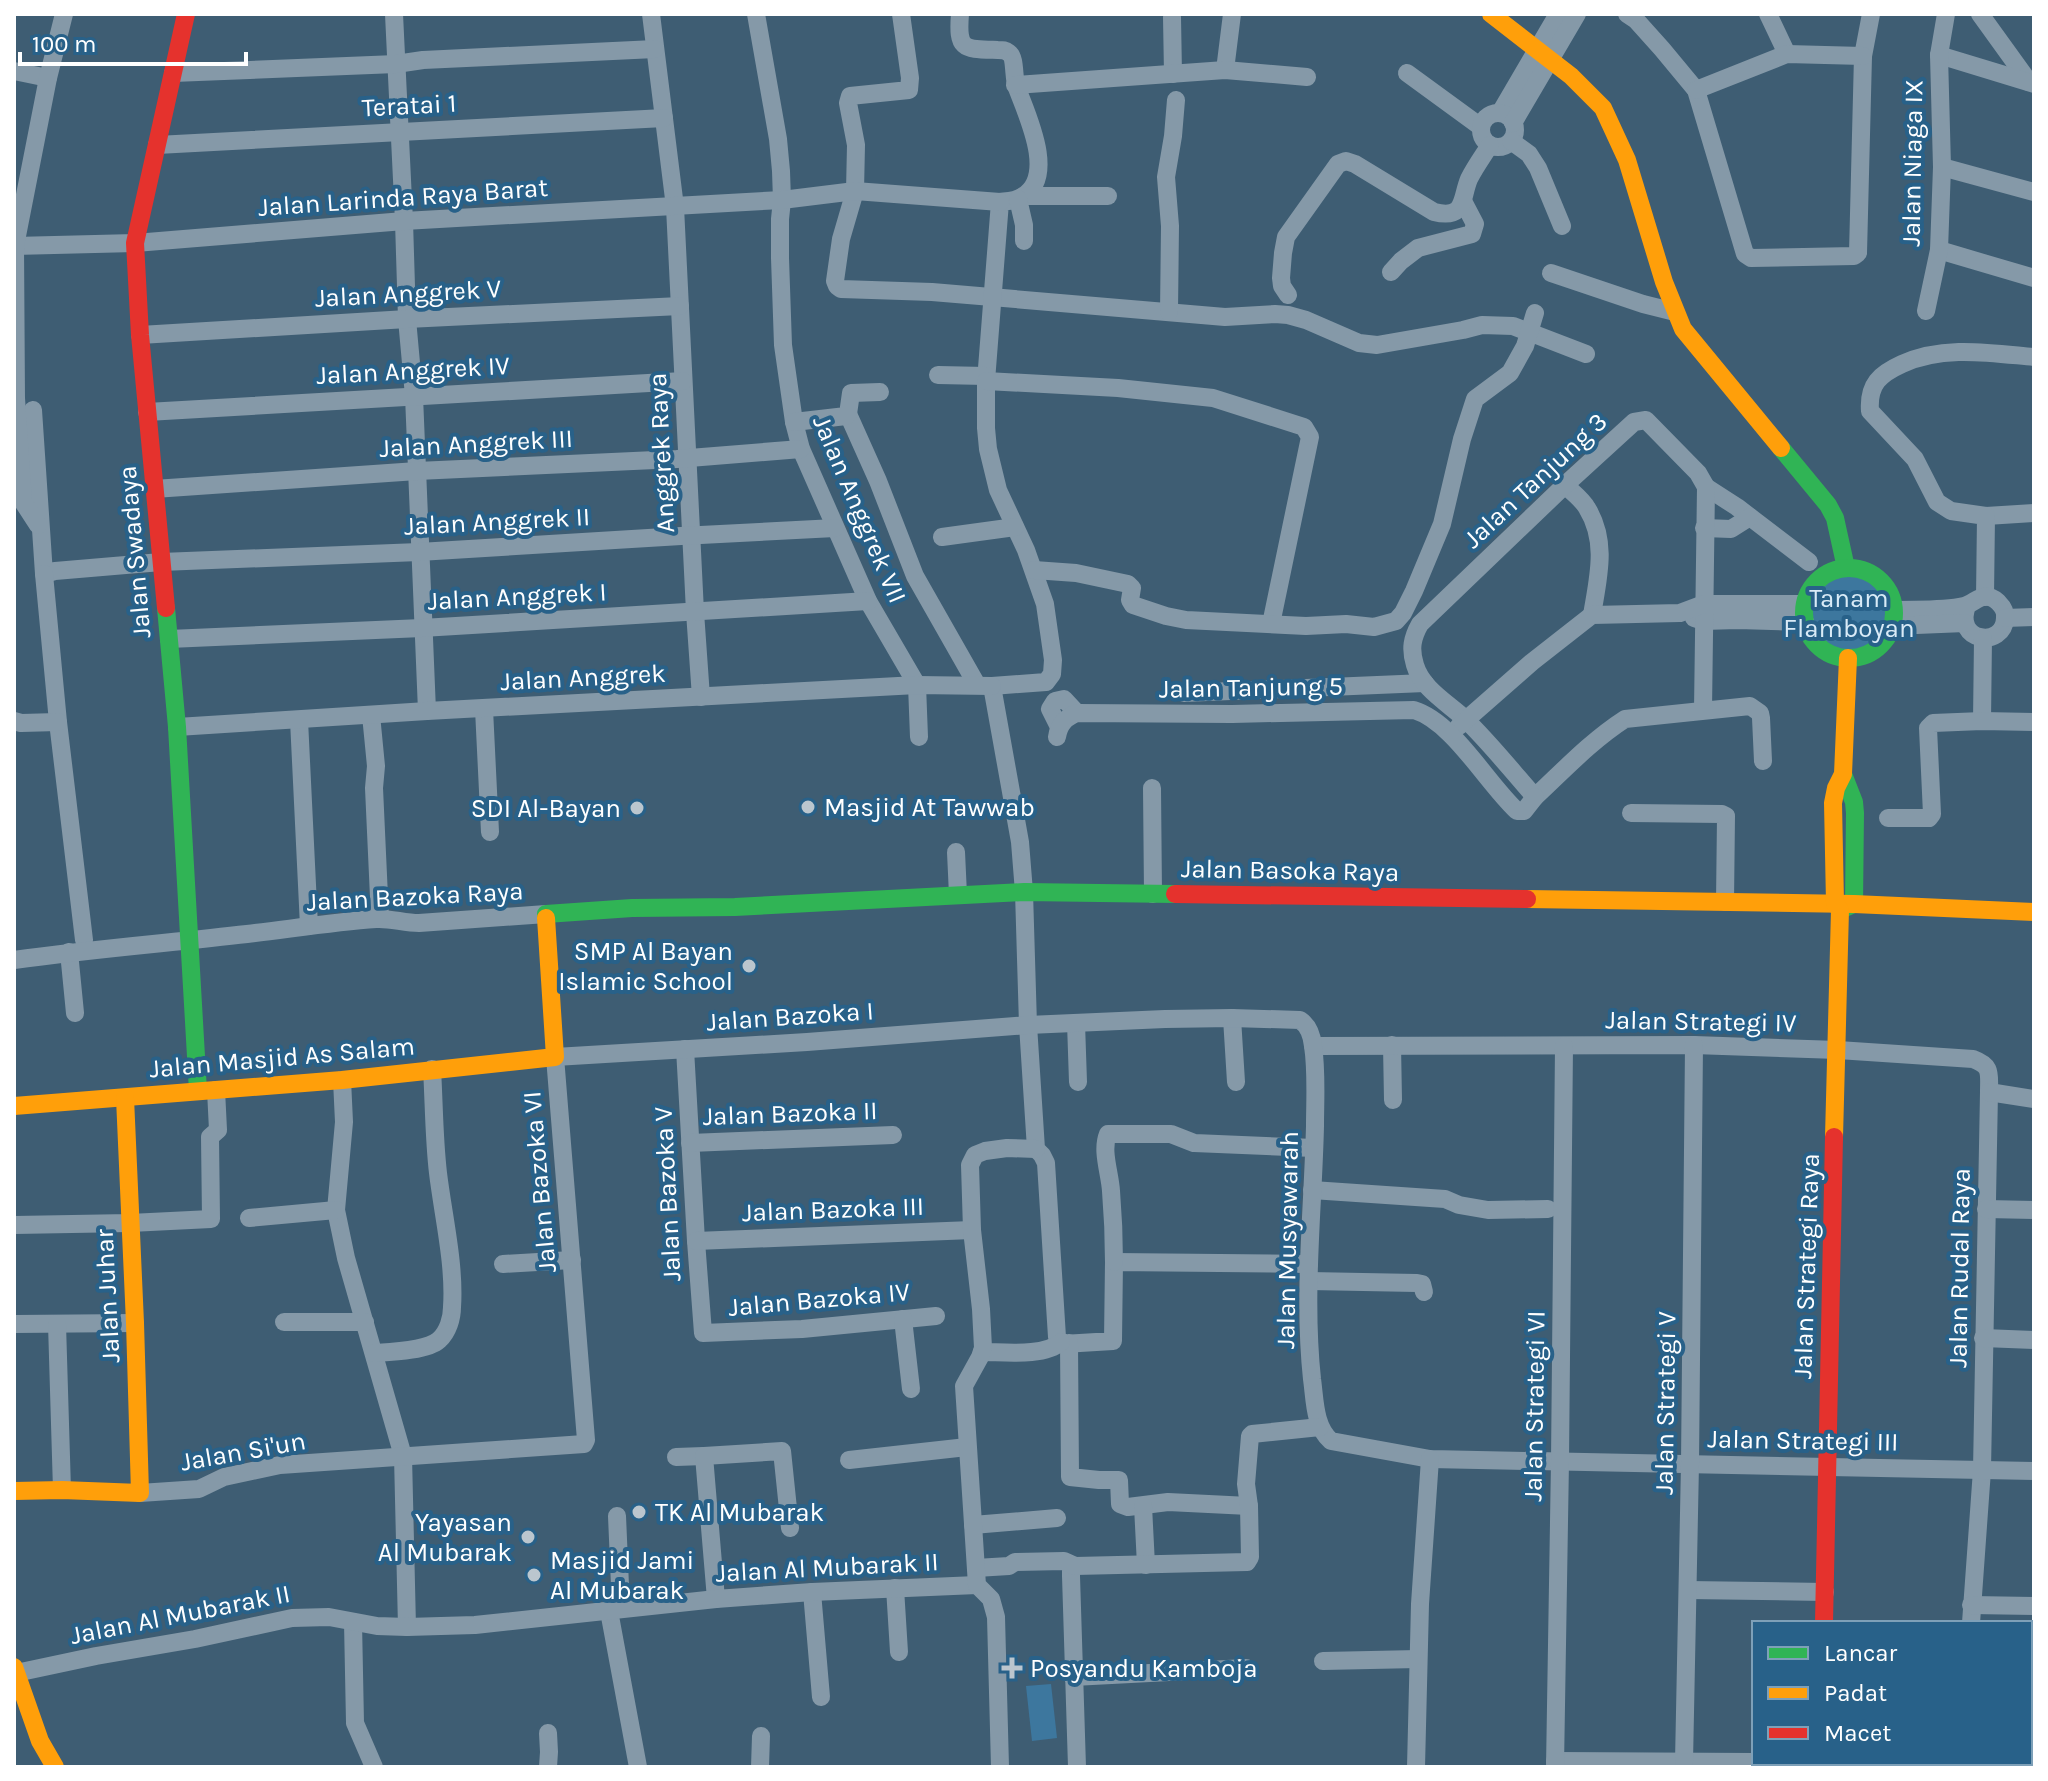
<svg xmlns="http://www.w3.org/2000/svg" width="2048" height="1781" viewBox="0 0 2048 1781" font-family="Karla,sans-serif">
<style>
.green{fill:#3d779e}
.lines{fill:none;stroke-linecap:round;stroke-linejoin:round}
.street{stroke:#8599a8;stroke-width:18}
.fast{stroke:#30b455;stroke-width:18}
.slow{stroke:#ff9f0a;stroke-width:18}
.jam{stroke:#e5322d;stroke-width:18}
.poi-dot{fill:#bbc6ce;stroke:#286189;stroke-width:3}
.labels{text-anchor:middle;stroke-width:8;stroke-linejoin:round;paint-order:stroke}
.street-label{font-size:26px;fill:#fff;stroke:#286189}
.park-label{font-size:26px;fill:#d9ebf7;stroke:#286189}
.poi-label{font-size:26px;fill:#fff;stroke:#286189;text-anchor:start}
</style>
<rect width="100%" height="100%" fill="#3e5d73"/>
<g class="green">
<circle cx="1849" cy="613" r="45"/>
<polygon points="1051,1684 1057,1738 1032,1741 1026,1686"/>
</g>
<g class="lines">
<g class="street">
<polyline points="394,14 404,221 407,319 414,396 427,711"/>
<polyline points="651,14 675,207 695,612 701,697"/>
<polyline points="756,14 778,139 781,171 782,200 780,219 780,258 783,345 794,422 801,449 868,601 917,685 919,737"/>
<polyline points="901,14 910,78 909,90 850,96 848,103 856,145 855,191 841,239 835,281 837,286 841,289 932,292 1225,317 1275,314 1288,315 1306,320 1359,343 1377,345 1463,330 1482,325 1513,326 1586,354"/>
<path d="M960,14C957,51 964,49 998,50C1003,50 1005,50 1009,53C1016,58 1013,79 1017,88C1026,113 1057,176 1023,196C1016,201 1008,201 1000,202L986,381V428L988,449L998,490L1026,550L1045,604L1053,660L1052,674L1046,682L992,686L1020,842L1024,892L1028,1025L1036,1149L1042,1155L1046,1163L1057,1337L1063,1344L1113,1341L1114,1262L1309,1264"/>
<polyline points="1627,14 1636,20 1662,49 1696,90 1745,254 1751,258 1854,256 1858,253 1863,56 1871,14"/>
<polyline points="1768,14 1787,54"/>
<polyline points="1980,14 2029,82"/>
<polyline points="1172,17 1173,74"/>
<polyline points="1939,55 2034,84"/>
<polyline points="1225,70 1232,14"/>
<polyline points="14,71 48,78"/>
<polyline points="173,73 396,64 423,60 655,49"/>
<polyline points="1407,73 1481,127"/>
<polyline points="1015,85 1225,70 1307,77"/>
<polyline points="1696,90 1787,54 1863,56"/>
<polyline points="1500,113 1558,14"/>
<circle cx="1498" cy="130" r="17"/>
<polyline points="1513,123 1577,14"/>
<polyline points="1511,141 1529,154 1538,168 1562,226"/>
<polyline points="157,145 664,118"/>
<polyline points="1942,167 2034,192"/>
<polyline points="1024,196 1108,196"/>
<polyline points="1018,199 1024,225 1024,241"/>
<polyline points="14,246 135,243 404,221 782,200 855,191 1000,202"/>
<polyline points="1939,250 2034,278"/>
<polyline points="1391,272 1401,261 1418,248 1472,234 1475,224 1464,203"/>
<polyline points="1551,273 1643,304 1675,312"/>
<path d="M1288,295L1282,286L1281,278L1283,253L1286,237L1338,164L1346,161L1355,164L1434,212C1466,220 1461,198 1469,179C1475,167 1483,156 1490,145"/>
<polyline points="1926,311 1939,250 1942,167 1939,55 1946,14"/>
<polyline points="1169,312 1170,226 1166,177 1173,136 1176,100"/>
<polyline points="140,335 407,319 680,306"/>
<polyline points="938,375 986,376"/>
<polyline points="986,381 1118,388 1213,398 1304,427 1310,437 1271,624"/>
<polyline points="33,410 44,574 55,571 161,562 419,552 681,536 835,528"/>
<polyline points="147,412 683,381"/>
<polyline points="848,414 878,481 915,576 977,685"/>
<polyline points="794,422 846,416 848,414 851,393 880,392"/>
<path d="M1565,485C1572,492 1582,499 1587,508C1608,542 1598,578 1592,615"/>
<polyline points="1706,487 1737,507 1809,562"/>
<polyline points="154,489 417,471 677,459 801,449"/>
<polyline points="1986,516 2034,513"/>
<polyline points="38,525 23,502 16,398 15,246 48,78 64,14"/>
<polyline points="1704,528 1731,529 1750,517"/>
<polyline points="942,537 1015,527"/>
<polyline points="1034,570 1076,573 1128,584 1132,588 1130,600 1133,605 1166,616 1186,620 1306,626 1346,624 1374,627 1396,621 1403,613 1414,591 1442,524 1462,439 1475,399 1510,373 1525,346 1535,313"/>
<polyline points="44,574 58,722 84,940"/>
<path d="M1985,597L1986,516L1951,511L1937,502L1915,459L1870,411C1868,384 1880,374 1902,364C1943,345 1990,353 2034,357"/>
<path d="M1894,610C1916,609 1942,611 1964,606C1976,603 1983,589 1998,602C2002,606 2006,612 2005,618C2004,649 1953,642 1967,606"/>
<polyline points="1694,618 1703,621 1738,620 1805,622"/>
<polyline points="2005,618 2034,617"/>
<polyline points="1892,626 1965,623"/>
<polyline points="169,639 422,628 868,601"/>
<polyline points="1184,693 1425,683"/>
<polyline points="484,709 490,832"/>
<path d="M1703,710L1706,487L1698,473L1646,420L1634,422L1565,485L1420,624C1412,638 1410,649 1415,665C1422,689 1448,703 1465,719C1490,743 1512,771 1535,797C1564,770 1591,741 1625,719L1750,706L1760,713L1761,718L1763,761"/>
<polyline points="371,715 376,766 374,788 380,919"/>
<polyline points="299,720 309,926"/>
<polyline points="14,721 21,723 58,722"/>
<polyline points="1982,721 1983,638"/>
<polyline points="1459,726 1532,662 1592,615 1680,613 1704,604 1805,604"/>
<polyline points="177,727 427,711 917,685 992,686"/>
<polyline points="1059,727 1050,709 1055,701 1064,699 1077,713"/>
<path d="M1057,737C1059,724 1065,718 1077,713L1232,714L1414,710C1453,722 1486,782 1517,811H1524L1535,797"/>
<polyline points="1152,788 1153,894"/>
<polyline points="1631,813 1722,814 1726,816 1725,902"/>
<polyline points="1888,818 1929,818 1932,814 1928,728 1933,723 1982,721 2034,722"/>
<polyline points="956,852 958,895"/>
<polyline points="69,952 75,1013"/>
<path d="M14,960C91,949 169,943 247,934C290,929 333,922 376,919C390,918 404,923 419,923L546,914"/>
<polyline points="1232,1018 1236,1082"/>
<polyline points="1076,1023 1078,1082"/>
<polyline points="1392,1045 1393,1100"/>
<path d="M1313,1046L1694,1045L1838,1050L1973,1059C1992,1066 1989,1073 1989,1092L1982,1470L1971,1623"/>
<polyline points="685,1049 696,1241 703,1333 802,1329 936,1316"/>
<polyline points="342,1080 344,1122 336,1210 346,1258 403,1456 407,1627"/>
<polyline points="1989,1092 2034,1099"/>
<polyline points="690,1143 893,1135"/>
<polyline points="1312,1190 1445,1199 1459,1205 1488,1210 1548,1209"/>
<polyline points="1986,1209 2034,1210"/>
<polyline points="249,1218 336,1210"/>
<polyline points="14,1225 130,1223 211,1219 210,1137 218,1130 216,1090"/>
<polyline points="696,1241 972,1230"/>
<path d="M1114,1262C1114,1239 1113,1215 1111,1191C1110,1173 1101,1151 1108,1134H1171L1194,1143L1314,1148"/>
<polyline points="503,1264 572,1260"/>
<polyline points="1309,1281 1417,1283 1422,1284 1424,1292"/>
<polyline points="903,1319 911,1389"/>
<polyline points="284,1322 365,1322"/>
<polyline points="14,1324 135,1323"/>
<polyline points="57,1324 62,1490"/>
<polyline points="1983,1338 2034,1340"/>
<polyline points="1069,1343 1070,1477 1099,1480 1119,1480 1120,1504 1128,1507 1168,1502 1249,1506"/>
<path d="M982,1352C1004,1352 1044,1357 1061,1342"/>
<path d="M374,1353C390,1352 427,1351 439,1340C448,1332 452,1318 452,1307C455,1265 443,1215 438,1173C434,1139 434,1103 432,1069"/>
<polyline points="676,1457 704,1456"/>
<polyline points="849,1460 967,1447"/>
<path d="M140,1493L199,1489L224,1477L280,1465L584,1444L586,1440L555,1057L807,1042L1028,1025L1165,1019L1232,1018L1300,1020C1309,1026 1312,1036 1313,1046C1317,1072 1315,1100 1315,1126C1313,1210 1303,1295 1312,1379C1315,1400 1314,1426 1331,1441L1430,1459L2034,1471"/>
<polyline points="1143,1506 1146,1565"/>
<polyline points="617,1516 621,1609"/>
<polyline points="973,1525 1057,1518"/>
<polyline points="1075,1566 1071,1571 1071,1576 1077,1767"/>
<polyline points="976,1568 1009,1566 1015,1562 1064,1561 1075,1566 1247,1562 1250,1557 1249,1506 1246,1484 1250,1436 1252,1434 1320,1427"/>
<polyline points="895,1588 899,1652"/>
<polyline points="1688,1590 1825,1592"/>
<polyline points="812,1592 821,1697"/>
<polyline points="716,1599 704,1456 782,1451 790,1528"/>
<polyline points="1971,1605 2034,1606"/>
<polyline points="609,1611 638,1767"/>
<polyline points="353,1622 355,1723 374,1767"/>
<polyline points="1323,1661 1418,1659"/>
<polyline points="16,1673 96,1656 195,1639 292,1618 329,1617 377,1626 407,1627 475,1625 716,1599 812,1592 977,1585"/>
<polyline points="1073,1677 1246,1668"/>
<polyline points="2030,1731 2034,1730"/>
<polyline points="1555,1761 1754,1762"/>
<polyline points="1684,1762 1690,1464 1694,1045"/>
<polyline points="548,1767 549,1752 548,1733"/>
<polyline points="760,1767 761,1736"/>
<polyline points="1000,1767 996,1617 991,1599 977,1585 964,1386 980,1357 983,1348 981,1309 972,1230 970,1165 975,1155 985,1151 1007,1148 1036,1149"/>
<polyline points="1416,1767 1420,1604 1430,1459"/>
<polyline points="1555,1767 1560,1461 1564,1046"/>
<polyline points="1966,1767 1966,1763"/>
</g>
<g class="fast">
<polyline points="1781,448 1828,505 1835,518 1846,568"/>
<circle cx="1849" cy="613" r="45"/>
<polyline points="166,608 177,727 198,1091"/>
<polyline points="1840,910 1854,904 1855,813 1854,802 1843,774"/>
<polyline points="546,918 546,914 632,908 735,907 1024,892 1175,894"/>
</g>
<g class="slow">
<polyline points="1491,14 1571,76 1603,108 1627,160 1664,282 1683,329 1781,448"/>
<polyline points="1527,899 1854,904 2034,912"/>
<polyline points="14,1106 342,1080 555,1057 546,918"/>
<polyline points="1834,1137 1840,910 1835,903 1833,803 1836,788 1843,774 1848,658"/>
<polyline points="14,1491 62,1490 140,1493 135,1323 125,1098"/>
<polyline points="14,1667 40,1741 55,1767"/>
<polyline points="1820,1763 1820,1767"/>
</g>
<g class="jam">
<polyline points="166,608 140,335 135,243 186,14"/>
<polyline points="1175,894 1527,899"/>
<polyline points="1824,1623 1834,1137"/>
</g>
</g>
<g class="poi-dot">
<circle cx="808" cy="807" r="8"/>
<circle cx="637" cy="808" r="8"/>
<circle cx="749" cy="966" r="8"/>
<circle cx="639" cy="1512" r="8"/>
<circle cx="528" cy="1537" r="8"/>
<circle cx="534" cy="1575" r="8"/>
<path d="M1008 1656h8v8h8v8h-8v8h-8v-8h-8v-8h8z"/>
</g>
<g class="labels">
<g class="street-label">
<text transform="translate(409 105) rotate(-3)" y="9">Teratai 1</text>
<text transform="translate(1912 163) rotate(-89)" y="9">Jalan Niaga IX</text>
<text transform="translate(403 197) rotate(-4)" y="9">Jalan Larinda Raya Barat</text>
<text transform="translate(408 293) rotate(-3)" y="9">Jalan Anggrek V</text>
<text transform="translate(413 370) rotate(-3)" y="9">Jalan Anggrek IV</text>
<text transform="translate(476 443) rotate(-3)" y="9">Jalan Anggrek III</text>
<text transform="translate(661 453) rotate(-93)" y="9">Anggrek Raya</text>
<text transform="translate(1535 480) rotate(-43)" y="9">Jalan Tanjung 3</text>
<text transform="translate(860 509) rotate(67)" y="9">Jalan Anggrek VII</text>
<text transform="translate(497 521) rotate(-3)" y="9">Jalan Anggrek II</text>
<text transform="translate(134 552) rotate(-95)" y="9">Jalan Swadaya</text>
<text transform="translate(517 596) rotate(-3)" y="9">Jalan Anggrek I</text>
<text transform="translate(583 677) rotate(-3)" y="9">Jalan Anggrek</text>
<text transform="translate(1251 687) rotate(-1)" y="9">Jalan Tanjung 5</text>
<text transform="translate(1290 870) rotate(1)" y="9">Jalan Basoka Raya</text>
<text transform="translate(415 896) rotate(-3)" y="9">Jalan Bazoka Raya</text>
<text transform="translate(790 1016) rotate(-4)" y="9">Jalan Bazoka I</text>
<text transform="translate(1701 1021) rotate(1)" y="9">Jalan Strategi IV</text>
<text transform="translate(282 1057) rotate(-5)" y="9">Jalan Masjid As Salam</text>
<text transform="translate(790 1113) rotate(-2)" y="9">Jalan Bazoka II</text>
<text transform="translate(539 1182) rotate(-95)" y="9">Jalan Bazoka VI</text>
<text transform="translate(667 1194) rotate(-93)" y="9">Jalan Bazoka V</text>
<text transform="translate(833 1209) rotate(-2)" y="9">Jalan Bazoka III</text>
<text transform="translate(1287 1240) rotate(-89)" y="9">Jalan Musyawarah</text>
<text transform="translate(1806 1266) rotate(-88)" y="9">Jalan Strategi Raya</text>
<text transform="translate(1959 1268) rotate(-89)" y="9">Jalan Rudal Raya</text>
<text transform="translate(107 1296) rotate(-93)" y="9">Jalan Juhar</text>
<text transform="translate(819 1299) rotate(-5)" y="9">Jalan Bazoka IV</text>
<text transform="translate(1665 1403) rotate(-89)" y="9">Jalan Strategi V</text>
<text transform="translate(1534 1406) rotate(-89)" y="9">Jalan Strategi VI</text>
<text transform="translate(1803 1440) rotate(1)" y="9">Jalan Strategi III</text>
<text transform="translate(243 1451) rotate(-10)" y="9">Jalan Si'un</text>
<text transform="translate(827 1567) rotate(-3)" y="9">Jalan Al Mubarak II</text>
<text transform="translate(180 1614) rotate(-11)" y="9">Jalan Al Mubarak II</text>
</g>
<g class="park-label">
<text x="1849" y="607">Tanam<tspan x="1849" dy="30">Flamboyan</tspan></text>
</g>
<g class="poi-label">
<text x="824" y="816">Masjid At Tawwab</text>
<text x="621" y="817" text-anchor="end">SDI Al-Bayan</text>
<text x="733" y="960" text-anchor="end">SMP Al Bayan<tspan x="733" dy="30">Islamic School</tspan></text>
<text x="655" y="1521">TK Al Mubarak</text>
<text x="512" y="1531" text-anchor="end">Yayasan<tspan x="512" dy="30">Al Mubarak</tspan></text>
<text x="550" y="1569">Masjid Jami<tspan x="550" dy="30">Al Mubarak</tspan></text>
<text x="1030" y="1677">Posyandu Kamboja</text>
</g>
</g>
<rect width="2048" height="1781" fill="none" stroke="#ffffff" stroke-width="32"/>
<rect x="1752" y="1621" width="280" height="144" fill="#286189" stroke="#7ea0b8" stroke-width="2"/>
<rect x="1768" y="1647" width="40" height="12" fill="#30b455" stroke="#7ea0b8" stroke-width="2"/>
<text x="1824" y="1661" font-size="24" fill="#ffffff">Lancar</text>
<rect x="1768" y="1687" width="40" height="12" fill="#ff9f0a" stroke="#7ea0b8" stroke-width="2"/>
<text x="1824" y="1701" font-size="24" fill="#ffffff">Padat</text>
<rect x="1768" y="1727" width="40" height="12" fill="#e5322d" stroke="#7ea0b8" stroke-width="2"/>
<text x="1824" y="1741" font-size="24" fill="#ffffff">Macet</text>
<path d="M20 52v12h226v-12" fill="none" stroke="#ffffff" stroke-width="4"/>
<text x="32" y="52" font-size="24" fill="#ffffff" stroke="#286189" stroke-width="6" paint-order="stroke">100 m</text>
</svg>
